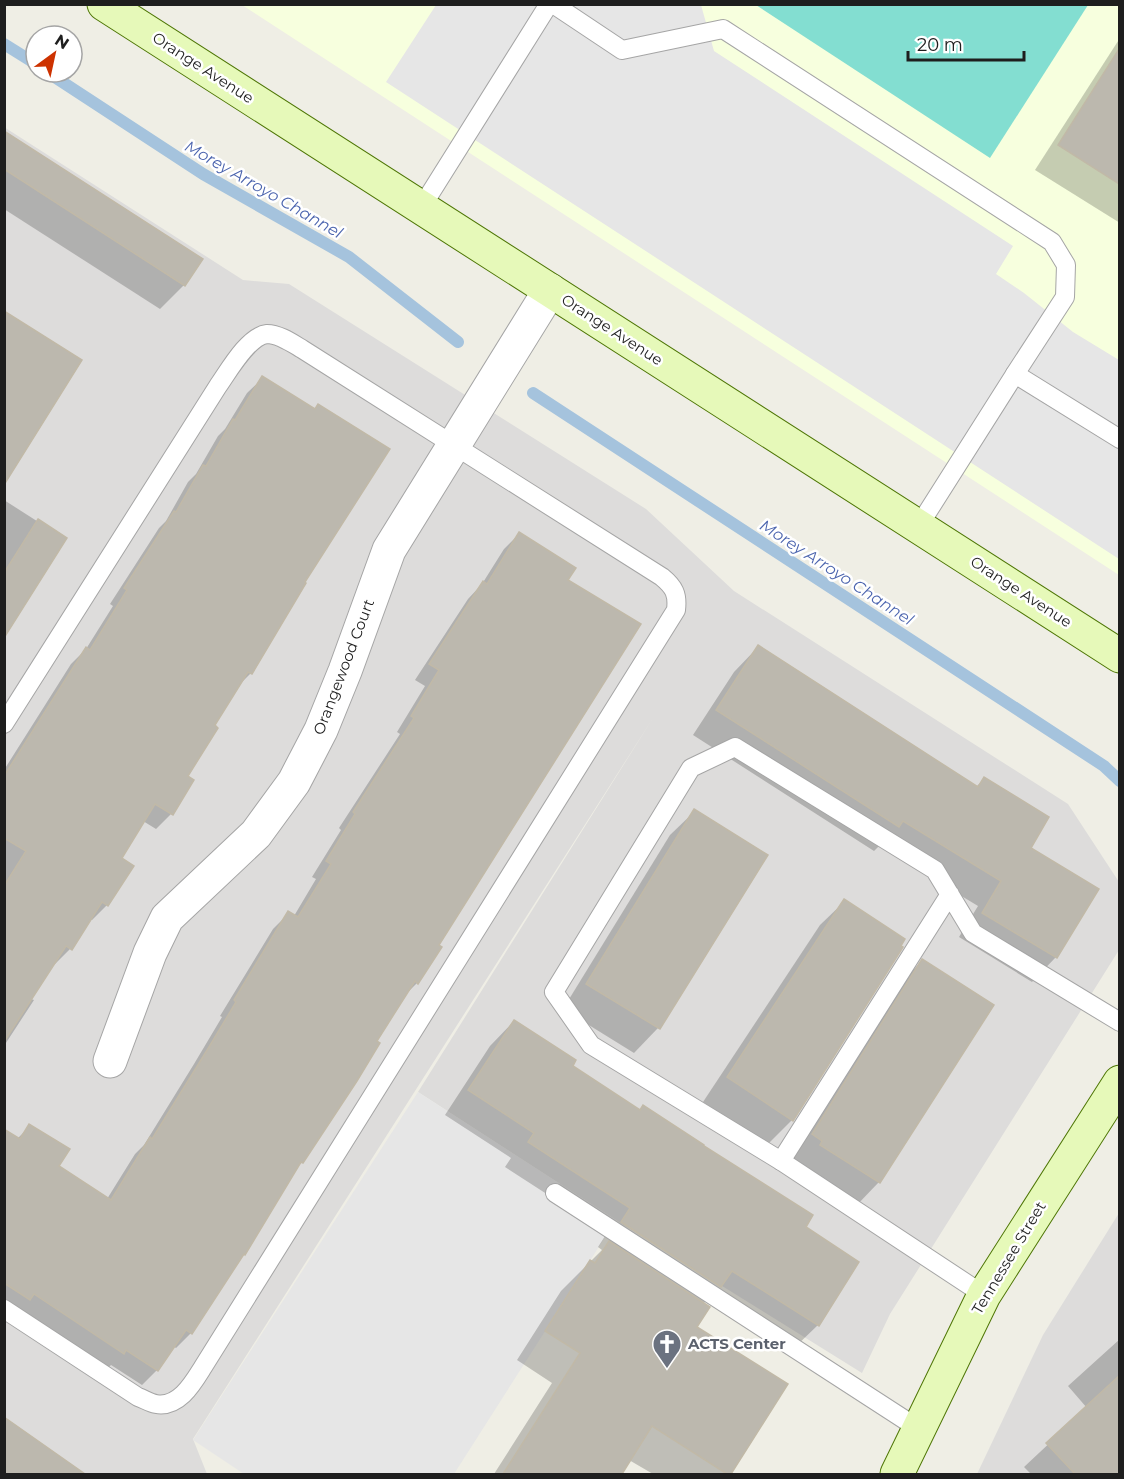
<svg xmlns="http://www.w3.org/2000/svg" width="1124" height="1479" viewBox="0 0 1124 1479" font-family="Montserrat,sans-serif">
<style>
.residential{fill:#dddcdb}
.education{fill:#f7ffde}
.pitch{fill:#83ded1}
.parking{fill:#e6e6e6}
.shadow{fill:#0003}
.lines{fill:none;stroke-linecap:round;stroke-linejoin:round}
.stream{stroke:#a5c3dd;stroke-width:12}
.building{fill:#bcb8ae;stroke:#c1b9a7;stroke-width:1.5}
.lane-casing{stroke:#a5a5a5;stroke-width:20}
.street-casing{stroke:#a5a5a5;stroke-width:35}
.secondary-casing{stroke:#4e7605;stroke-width:35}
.lane{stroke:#fff;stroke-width:18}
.street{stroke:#fff;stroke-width:33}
.secondary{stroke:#e6f9b9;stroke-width:33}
.labels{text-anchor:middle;stroke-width:5;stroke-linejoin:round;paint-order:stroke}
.street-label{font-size:15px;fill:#1e1e1e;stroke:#fff}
.worship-label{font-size:15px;font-weight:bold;fill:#5b616d;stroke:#fff;text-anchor:start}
.water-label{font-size:16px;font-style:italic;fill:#4b64ae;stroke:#fff}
</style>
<rect width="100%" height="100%" fill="#efeee5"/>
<g class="residential">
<polygon points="4,127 243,280 289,284 646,509 734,591 1068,804 1119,882 1119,950 890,1314 862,1373 616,1220 418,1092 653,718 193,1439 207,1474 5,1474"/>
<polygon points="1119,1213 1119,1474 977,1474 1043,1335"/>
</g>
<polygon class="education" points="242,5 1119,5 1119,575"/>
<polygon class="pitch" points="756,5 1088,5 990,158"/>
<g class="parking">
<polygon points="436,5 701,5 714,51 1013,246 996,274 1024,293 1073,332 1119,360 1119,559 386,82"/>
<polygon points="418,1092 616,1220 454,1474 244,1474 193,1440"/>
</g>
<g class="shadow">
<polygon points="1120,38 1120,223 1035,170"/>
<polygon points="4,132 184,285 160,309 4,209"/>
<polygon points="263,378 303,583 251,673 236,688 213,726 186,777 171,814 156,829 143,821 120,859 107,905 92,920 89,919 70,949 55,964 53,963 31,999 34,1000 4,1046 4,770 71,664 86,649 113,606 110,604 159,528 166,521 188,482 196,474 218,436 225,429 247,393"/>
<polygon points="4,500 65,539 4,636"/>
<polygon points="519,534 566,580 437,946 417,983 403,997 302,1162 295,1169 191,1333 176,1348 173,1346 157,1370 142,1385 111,1365 108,1368 4,1308 4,1131 17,1139 30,1126 57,1167 107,1199 135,1154 144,1145 194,1064 222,1017 220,1016 273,929 289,913 294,916 316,879 312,877 341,830 339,828 400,734 397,732 425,686 415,680 468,599 482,584 504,549"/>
<polygon points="758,647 976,787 984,779 1029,848 1056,957 1032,982 959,937 978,906 879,846 874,851 693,735 734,672"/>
<polygon points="695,811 766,855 658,1028 634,1053 563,1009 670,835"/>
<polygon points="845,901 901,947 792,1120 767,1145 703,1102 820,925"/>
<polygon points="922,961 879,1182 855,1207 788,1159 898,985"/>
<polygon points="514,1021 571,1067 804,1228 818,1325 793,1349 710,1297 703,1304 695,1327 786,1385 729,1474 653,1474 629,1460 620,1474 494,1474 552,1383 517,1360 561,1291 602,1250 598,1247 607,1233 505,1167 511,1158 445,1115 490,1046"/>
<polygon points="1120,1339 1120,1474 1031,1474 1024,1467 1087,1408 1068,1386"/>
<polygon points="4,1419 64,1461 54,1474 4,1474"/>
</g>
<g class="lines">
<g class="stream">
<polyline points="4,44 36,64"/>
<polyline points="47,72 203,174 349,257 458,342"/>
<polyline points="533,393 1104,766 1120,781"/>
</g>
</g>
<g class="building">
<polygon points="1119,49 1119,184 1058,145"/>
<polygon points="4,131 203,259 185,286 4,169"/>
<polygon points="4,311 82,360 4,485"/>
<polygon points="262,376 315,409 318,404 390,449 305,582 306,583 252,674 248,672 215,725 218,728 188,776 194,780 173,815 155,804 122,858 134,866 108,906 102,902 72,950 66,946 4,1042 4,886 26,851 4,838 4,776 86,647 90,650 127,590 124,588 174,511 176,512 203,465 206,466 233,419 235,420"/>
<polygon points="38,519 67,538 4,638 4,573"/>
<polygon points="519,532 576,568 568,580 641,624 473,891 439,945 442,947 418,984 415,981 377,1041 380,1043 357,1081 303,1163 301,1162 245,1255 244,1254 192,1334 186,1330 158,1371 126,1350 124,1354 34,1294 30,1300 4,1283 4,1129 20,1139 29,1124 70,1149 59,1166 111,1200 150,1137 152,1139 209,1047 236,1002 234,1000 288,911 298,917 331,864 326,861 355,814 353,812 414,718 411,716 439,670 429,664 483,581 487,584"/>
<polygon points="758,645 978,787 984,777 1049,817 1031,848 1099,889 1057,958 982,913 1001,881 903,821 899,827 716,710"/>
<polygon points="694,809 768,855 660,1029 586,984"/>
<polygon points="844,899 905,939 901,946 903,947 793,1121 727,1077"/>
<polygon points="922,959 994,1005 880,1183 820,1145 822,1141 812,1134"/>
<polygon points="514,1020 576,1060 573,1066 640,1110 643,1105 704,1145 704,1146 813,1215 806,1227 859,1262 819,1326 732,1271 721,1287 621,1222 630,1208 528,1142 534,1133 468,1090"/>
<polygon points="609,1241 710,1307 697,1327 788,1384 731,1474 727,1474 652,1426 622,1474 503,1474 580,1353 545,1331 590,1260 595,1263"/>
<polygon points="1119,1376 1119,1474 1075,1474 1046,1443"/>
<polygon points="4,1417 85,1474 4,1474"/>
</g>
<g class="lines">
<g class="lane-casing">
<g id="lane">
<polyline points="553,4 622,50 723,29 1052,242 1066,265 1065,297 1015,374"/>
<polyline points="421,208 549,4"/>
<polyline points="918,527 1015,374 1120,439"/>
<path d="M4,724L218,386C228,372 248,336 267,334C279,334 292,343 302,349L662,577C674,587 678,594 676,610L203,1367C193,1383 179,1408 156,1404C150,1403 144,1399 138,1397L4,1309"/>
<polyline points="950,894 781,1161 591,1045 554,992 691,768 735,747 935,870 973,933 1120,1022"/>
<polyline points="781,1161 984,1295"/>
<polyline points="555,1193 919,1429"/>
</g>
</g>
<g class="street-casing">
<polyline id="street" points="110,1061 150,953 167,918 256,834 294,782 321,730 345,671 389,550 550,290"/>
</g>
<g class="secondary-casing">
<g id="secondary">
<polyline points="104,4 1120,656"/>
<polyline points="897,1474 984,1295 1120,1082"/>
</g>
</g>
<use href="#lane" class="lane"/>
<use href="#street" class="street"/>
<use href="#secondary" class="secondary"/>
</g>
<defs>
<g id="church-pin" transform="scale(1.5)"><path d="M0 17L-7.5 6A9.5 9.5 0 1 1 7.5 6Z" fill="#6b7280" stroke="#fff"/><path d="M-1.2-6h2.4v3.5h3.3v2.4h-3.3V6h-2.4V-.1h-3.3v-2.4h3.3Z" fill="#fff"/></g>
</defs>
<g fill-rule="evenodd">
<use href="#church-pin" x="667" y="1344"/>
</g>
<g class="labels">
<g class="street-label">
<text transform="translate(203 68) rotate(33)" y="5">Orange Avenue</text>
<text transform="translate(612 330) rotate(33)" y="5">Orange Avenue</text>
<text transform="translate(1021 592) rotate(33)" y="5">Orange Avenue</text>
<text transform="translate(344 667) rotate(-69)" y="5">Orangewood Court</text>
<text transform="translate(1009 1258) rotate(-59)" y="5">Tennessee Street</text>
</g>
<g class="worship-label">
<text x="688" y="1349">ACTS Center</text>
</g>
<g class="water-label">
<text transform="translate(264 189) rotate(30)" y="6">Morey Arroyo Channel</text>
<text transform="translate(837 572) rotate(33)" y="6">Morey Arroyo Channel</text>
</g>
</g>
<rect width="1124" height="1479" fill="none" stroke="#1e1e1e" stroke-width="12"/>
<g transform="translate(54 54) rotate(33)"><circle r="28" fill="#ffffff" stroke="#a5a5a5" stroke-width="1.5"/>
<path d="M0-4.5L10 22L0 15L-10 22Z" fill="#cd3200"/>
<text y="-9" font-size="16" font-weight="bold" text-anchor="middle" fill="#1e1e1e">N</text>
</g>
<path d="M908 51v9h116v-9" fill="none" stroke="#1e1e1e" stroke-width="3"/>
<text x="917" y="51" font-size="18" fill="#1e1e1e" stroke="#ffffff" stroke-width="4.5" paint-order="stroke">20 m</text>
</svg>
